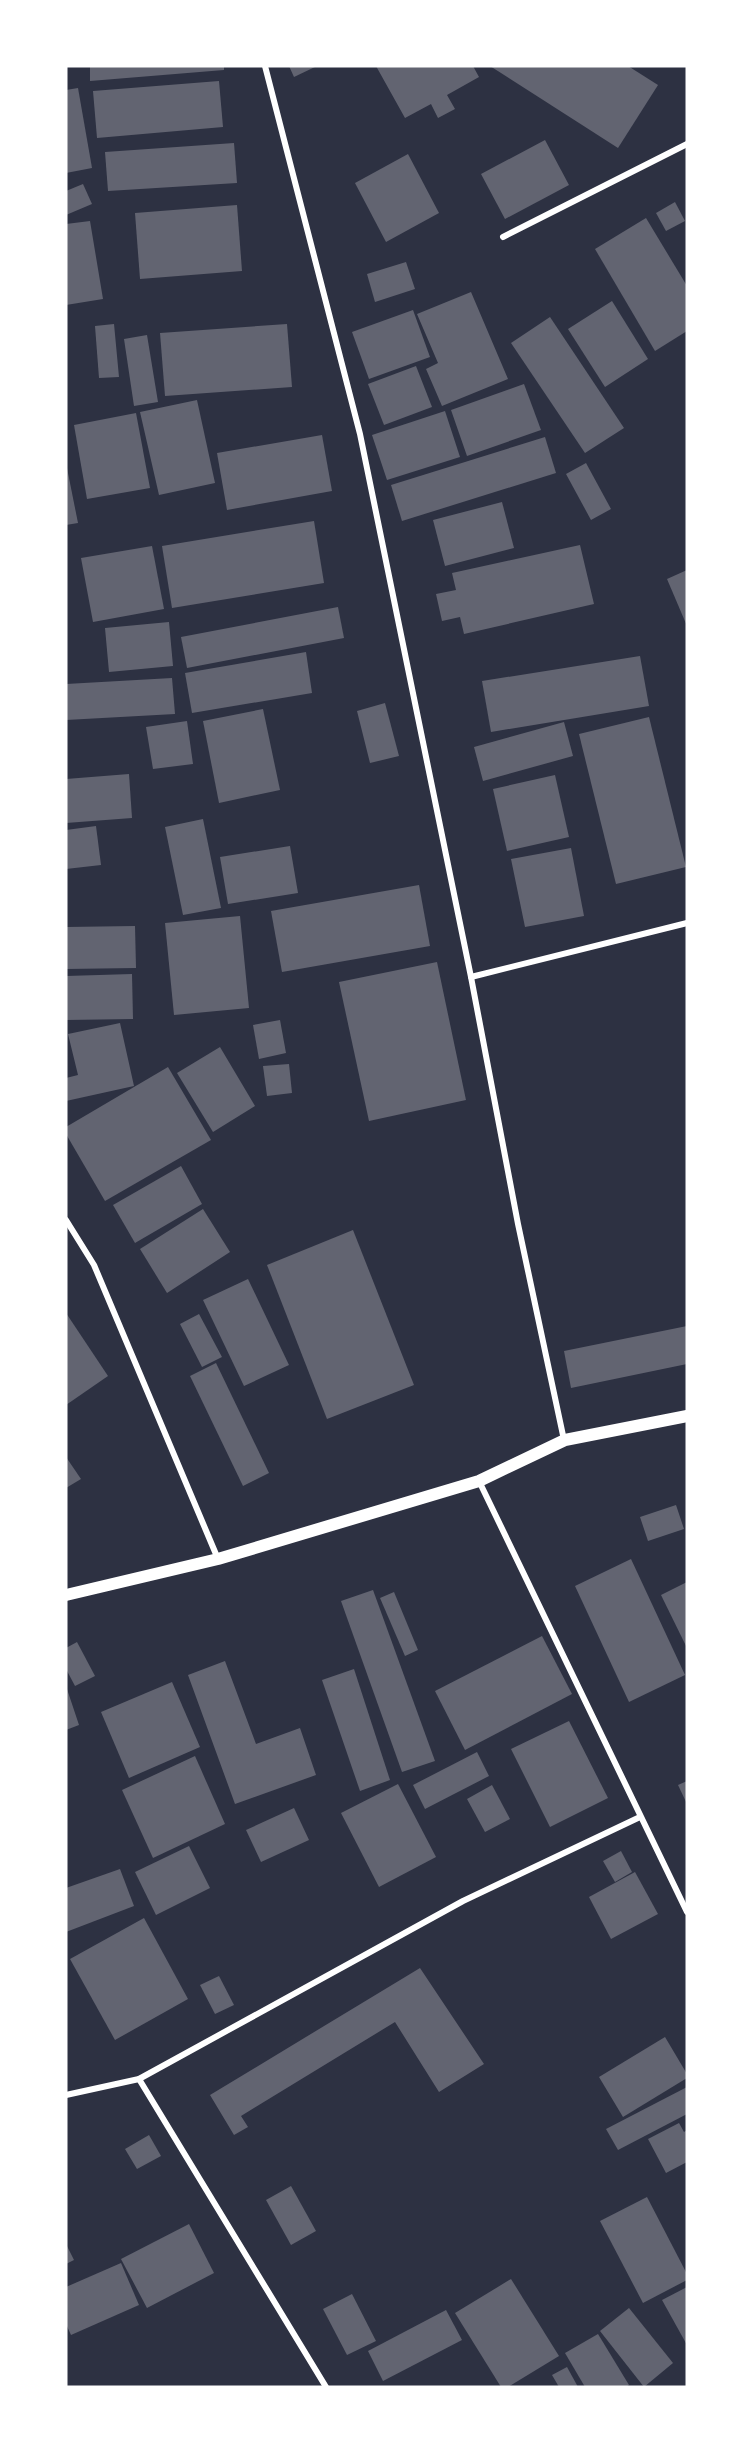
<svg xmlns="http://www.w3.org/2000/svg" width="753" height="2453" viewBox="0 0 753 2453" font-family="Manrope,sans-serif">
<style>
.building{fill:#626471}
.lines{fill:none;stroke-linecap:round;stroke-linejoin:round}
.minor{stroke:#fff;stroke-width:6}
.secondary{stroke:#fff;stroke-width:12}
</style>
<rect width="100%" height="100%" fill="#2d3142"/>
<g class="building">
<polygon points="90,66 224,66 224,70 90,81"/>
<polygon points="289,66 317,66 294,77"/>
<polygon points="376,66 473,66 479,77 447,95 455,109 438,118 431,104 405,118"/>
<polygon points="490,66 628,66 658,85 618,148"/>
<polygon points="219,81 223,127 97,138 93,91"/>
<polygon points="78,88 92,168 66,173 66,90"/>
<polygon points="545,140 569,185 505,219 481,174"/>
<polygon points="234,143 237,183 108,191 105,152"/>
<polygon points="408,154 439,213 386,242 355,183"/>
<polygon points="83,184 92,204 66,215 66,191"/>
<polygon points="675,202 685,221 666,231 656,213"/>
<polygon points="237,205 242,271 140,279 135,213"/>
<polygon points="646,218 687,286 687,331 655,351 595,249"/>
<polygon points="90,221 103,299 66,305 66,224"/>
<polygon points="406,262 415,289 375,302 367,274"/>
<polygon points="471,292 508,379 442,406 426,369 438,363 417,314"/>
<polygon points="612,301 648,359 605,387 568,329"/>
<polygon points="413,310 430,357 369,379 352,332"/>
<polygon points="550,317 624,428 585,453 511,343"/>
<polygon points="114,324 119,377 99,378 95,326"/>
<polygon points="287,324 292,387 165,396 160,333"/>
<polygon points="147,335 158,402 134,406 124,339"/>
<polygon points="416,366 432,407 384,425 368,384"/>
<polygon points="524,384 541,430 467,456 451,410"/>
<polygon points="197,400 215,483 159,495 140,412"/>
<polygon points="445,411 460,457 387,480 372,435"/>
<polygon points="136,413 150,488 87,499 74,425"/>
<polygon points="322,435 332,491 227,510 217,453"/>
<polygon points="545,437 556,473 402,521 391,485"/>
<polygon points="66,463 78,523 66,525"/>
<polygon points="586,463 611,509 591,520 566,474"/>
<polygon points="502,502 514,548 445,566 433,520"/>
<polygon points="314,521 324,583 172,608 162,546"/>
<polygon points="580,545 594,604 464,634 460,617 442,621 436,594 456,590 452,573"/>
<polygon points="152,546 164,609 93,622 81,558"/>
<polygon points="687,570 687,626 667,579"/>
<polygon points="338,607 344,638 187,668 181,637"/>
<polygon points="169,622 173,666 109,672 105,628"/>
<polygon points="306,652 312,693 192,713 185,673"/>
<polygon points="640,656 649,706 491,732 482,681"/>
<polygon points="172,678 175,714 66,720 66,684"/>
<polygon points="385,703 399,756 370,763 357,711"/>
<polygon points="263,709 280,790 219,803 203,721"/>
<polygon points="649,717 686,867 616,884 579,734"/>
<polygon points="187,721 193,764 153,769 146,727"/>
<polygon points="564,722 573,756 483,781 474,747"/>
<polygon points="129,774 132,818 66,823 66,779"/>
<polygon points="555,775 569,837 507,851 493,789"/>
<polygon points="203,819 221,908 183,915 165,827"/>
<polygon points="96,826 101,865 66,869 66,830"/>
<polygon points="290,846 298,893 228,904 220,857"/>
<polygon points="571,848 584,916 525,927 511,859"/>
<polygon points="419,885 430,946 282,972 271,911"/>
<polygon points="240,916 249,1008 174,1015 165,923"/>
<polygon points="135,926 136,968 66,969 66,927"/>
<polygon points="437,962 466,1100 369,1121 339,982"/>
<polygon points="132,974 133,1019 66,1020 66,976"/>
<polygon points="280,1020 286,1053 259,1059 253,1025"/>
<polygon points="120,1023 134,1086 66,1101 66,1078 78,1075 68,1034"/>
<polygon points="220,1047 255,1106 213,1132 177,1073"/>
<polygon points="289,1064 292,1093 267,1096 263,1066"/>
<polygon points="168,1067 211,1140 105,1201 66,1134 66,1127"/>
<polygon points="181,1166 202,1204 135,1243 113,1205"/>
<polygon points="203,1209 230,1252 167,1293 140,1249"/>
<polygon points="353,1230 414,1385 327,1419 267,1265"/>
<polygon points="248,1279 289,1365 244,1386 203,1300"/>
<polygon points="66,1313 108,1376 66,1405"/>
<polygon points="199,1314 222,1357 202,1367 180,1324"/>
<polygon points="687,1326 687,1364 571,1388 564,1351"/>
<polygon points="216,1363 269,1473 243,1486 190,1376"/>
<polygon points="66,1457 81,1479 66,1488"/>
<polygon points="676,1505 684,1529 648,1541 640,1517"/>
<polygon points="631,1559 685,1675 629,1702 575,1586"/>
<polygon points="687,1582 687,1648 661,1595"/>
<polygon points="373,1590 435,1761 402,1772 341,1601"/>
<polygon points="394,1592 418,1650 405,1656 380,1598"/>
<polygon points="542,1636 572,1694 465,1750 435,1691"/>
<polygon points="77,1642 95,1676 75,1686 66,1669 66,1648"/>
<polygon points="225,1661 256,1744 300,1728 316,1775 235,1804 188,1675"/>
<polygon points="354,1669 390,1780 360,1791 322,1680"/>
<polygon points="172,1682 200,1747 129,1778 101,1712"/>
<polygon points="66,1686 79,1725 66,1730"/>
<polygon points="569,1721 608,1798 550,1827 511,1749"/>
<polygon points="477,1752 489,1776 425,1809 413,1785"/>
<polygon points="195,1756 225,1824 153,1858 122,1790"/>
<polygon points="687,1781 687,1804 678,1785"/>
<polygon points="398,1784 436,1857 379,1887 341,1813"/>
<polygon points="492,1785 510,1819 485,1832 467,1799"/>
<polygon points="294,1808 309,1840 261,1862 246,1830"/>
<polygon points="189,1846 210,1888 156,1915 135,1872"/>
<polygon points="621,1851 632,1872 615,1882 603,1861"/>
<polygon points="120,1869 134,1906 66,1932 66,1888"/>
<polygon points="635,1872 658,1914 611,1939 589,1897"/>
<polygon points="144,1918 188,1999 115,2040 70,1959"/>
<polygon points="420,1968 484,2064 439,2092 395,2022 241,2116 248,2127 234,2135 210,2095"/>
<polygon points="219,1976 234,2005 215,2014 200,1985"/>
<polygon points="665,2037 687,2074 687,2078 623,2117 599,2077"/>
<polygon points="687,2087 687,2114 618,2150 606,2129"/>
<polygon points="679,2123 684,2132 687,2130 687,2162 666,2173 648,2139"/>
<polygon points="149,2135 161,2156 137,2169 125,2149"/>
<polygon points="291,2186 316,2231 291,2245 266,2200"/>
<polygon points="647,2197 687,2274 687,2280 643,2303 600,2221"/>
<polygon points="189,2224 214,2273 147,2308 121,2259"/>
<polygon points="66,2244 74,2260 66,2264"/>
<polygon points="121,2263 139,2305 71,2335 66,2324 66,2287"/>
<polygon points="511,2279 559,2356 508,2387 501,2387 455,2313"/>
<polygon points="687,2287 687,2345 662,2300"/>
<polygon points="352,2294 376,2341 347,2355 323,2309"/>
<polygon points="629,2308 673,2363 644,2387 600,2331"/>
<polygon points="446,2310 462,2340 383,2381 368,2351"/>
<polygon points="598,2334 629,2385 626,2387 585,2387 565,2353"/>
<polygon points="567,2367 578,2387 559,2387 552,2375"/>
</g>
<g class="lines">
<g class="minor">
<polyline points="265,66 360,434 471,977 518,1224 564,1440"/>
<polyline points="503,237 687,144"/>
<polyline points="471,977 687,923"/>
<polyline points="66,1220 94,1265 218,1559"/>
<polyline points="479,1481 687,1912"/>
<polyline points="139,2079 326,2387"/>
<polyline points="66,2095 139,2079 463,1901 640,1817"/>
</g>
<polyline class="secondary" points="66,1595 218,1559 479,1481 565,1440 687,1416"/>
</g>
<rect width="753" height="2453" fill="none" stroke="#ffffff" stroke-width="135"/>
</svg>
